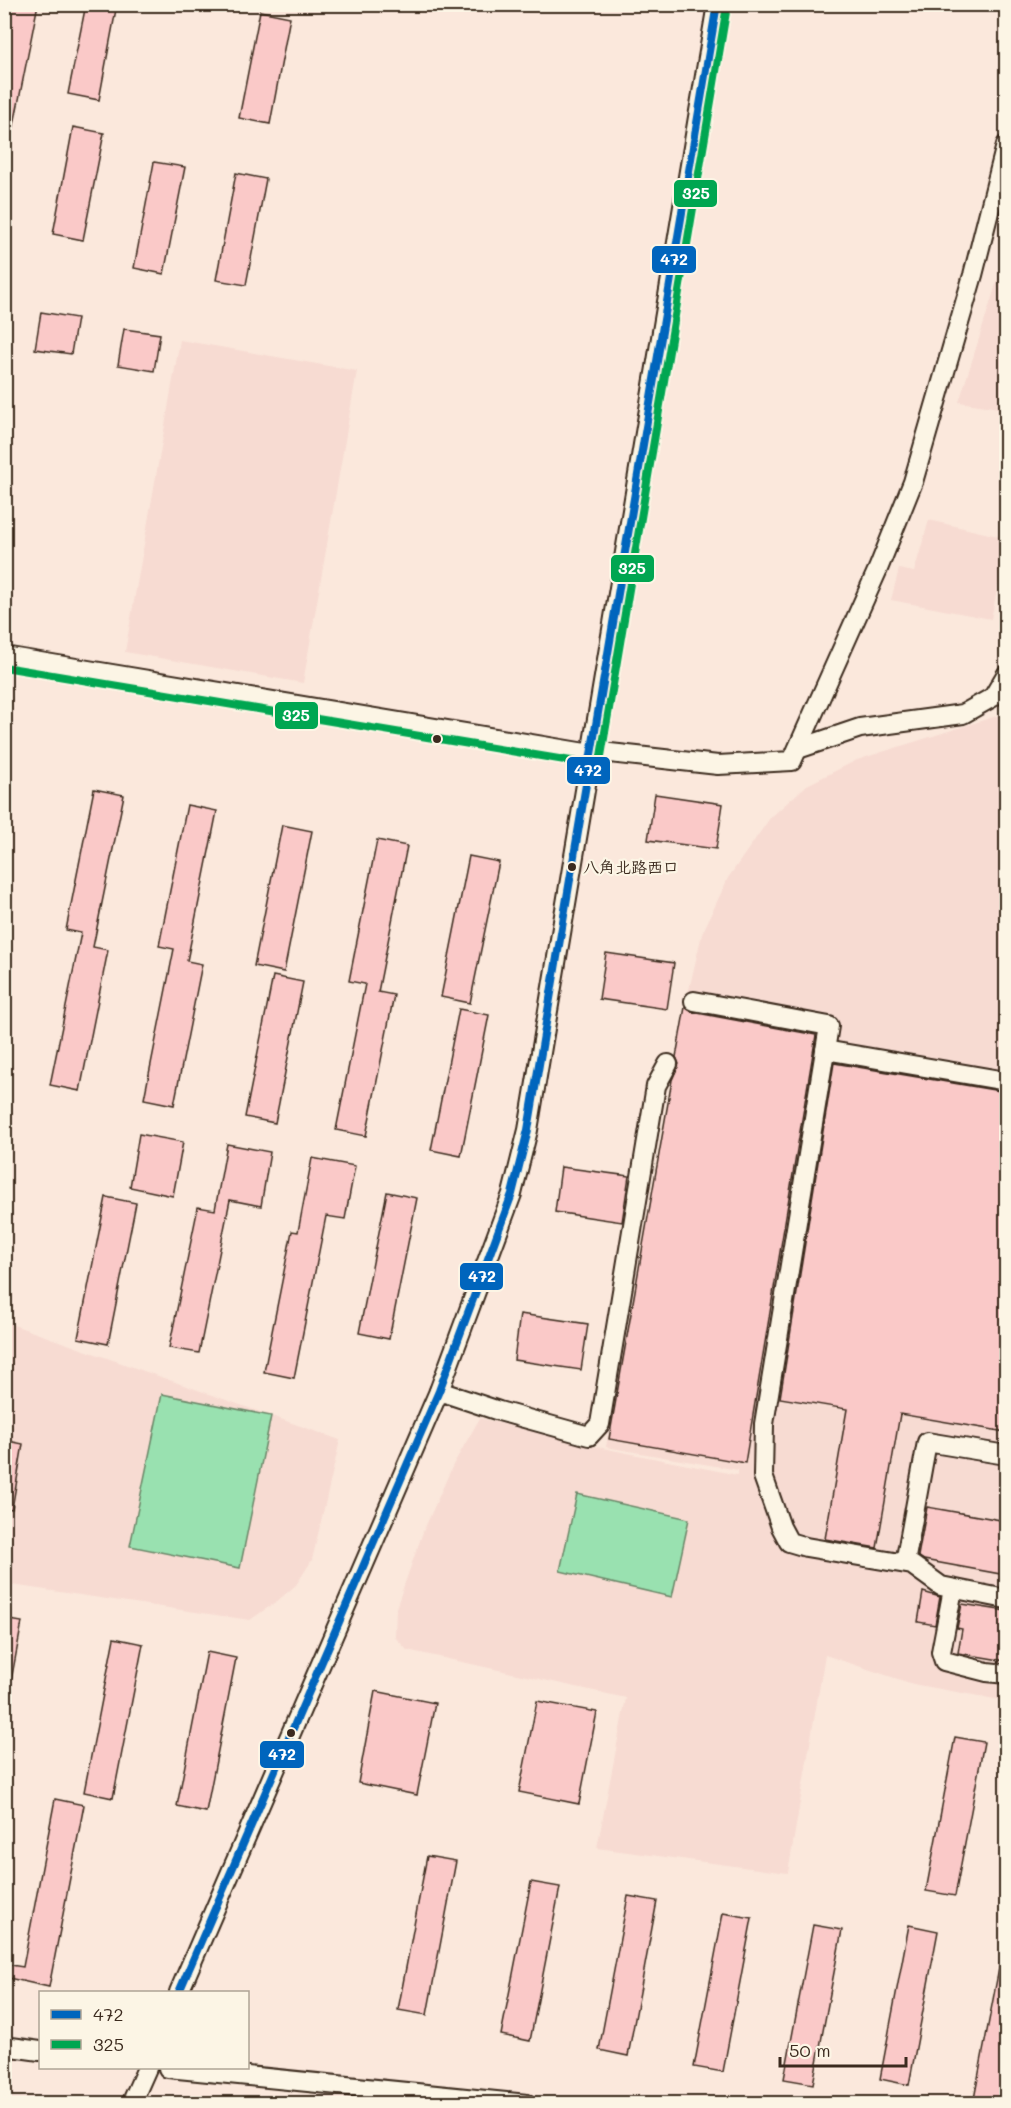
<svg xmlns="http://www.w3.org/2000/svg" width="1011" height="2108" viewBox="0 0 1011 2108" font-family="Mali,'LXGW WenKai TC',sans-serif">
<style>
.built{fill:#f7dbd2}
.green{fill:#99e1b0;stroke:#6a8667;stroke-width:1.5}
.building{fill:#fac9c8;stroke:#3b2a1e;stroke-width:1.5}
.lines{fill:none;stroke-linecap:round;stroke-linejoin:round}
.minor-casing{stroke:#3b2a1e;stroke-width:22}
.minor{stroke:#fcf5e5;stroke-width:18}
.bus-1-casing{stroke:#fcf5e5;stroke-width:12}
.bus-2-casing{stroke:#fcf5e5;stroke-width:12}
.bus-1{stroke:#0065bd;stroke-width:8}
.bus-2{stroke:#00a651;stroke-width:8}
.bus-dot{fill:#3b2a1e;stroke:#fcf5e5;stroke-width:2}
.labels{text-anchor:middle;stroke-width:4.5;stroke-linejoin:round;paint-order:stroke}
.bus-label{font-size:16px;fill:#3b2a1e;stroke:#fcf5e5;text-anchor:start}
.line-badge{stroke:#fcf5e5;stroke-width:2}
.badge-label{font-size:16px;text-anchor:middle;font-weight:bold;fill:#fff}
</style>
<rect width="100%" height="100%" fill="#fbe8dc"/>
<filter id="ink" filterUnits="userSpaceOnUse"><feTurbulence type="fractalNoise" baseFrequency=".0167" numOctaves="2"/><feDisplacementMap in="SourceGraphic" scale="12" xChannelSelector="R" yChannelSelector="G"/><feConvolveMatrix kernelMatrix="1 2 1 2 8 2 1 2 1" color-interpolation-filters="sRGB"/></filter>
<g filter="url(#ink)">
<g class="built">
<polygon points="1006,253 1006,409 959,402"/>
<polygon points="180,340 357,371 303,683 125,652"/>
<polygon points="929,520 1006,538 1006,547 991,619 891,600 899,569 914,572"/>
<polygon points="1006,713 1006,1701 913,1684 825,1655 788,1873 597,1848 626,1698 407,1650 395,1637 396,1608 423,1532 453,1465 480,1418 597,1447 738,1475 738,1470 606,1447 685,1007 702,934 728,878 770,818 807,785 857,760"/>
<polygon points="5,1322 340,1440 312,1560 296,1585 276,1602 250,1620 5,1584"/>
</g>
<g class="green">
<polygon points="162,1394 271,1416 240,1568 130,1546"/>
<polygon points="577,1494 689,1519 672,1597 560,1571"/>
</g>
<g class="building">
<polygon points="6,4 38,4 11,140 4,139 4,15"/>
<polygon points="86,4 117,4 99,100 68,94"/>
<polygon points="260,11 290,17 270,124 239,118"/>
<polygon points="73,127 104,133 83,240 53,234"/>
<polygon points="154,162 185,167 164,274 134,268"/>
<polygon points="236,173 266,179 246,285 216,280"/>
<polygon points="41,312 77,318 71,354 35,349"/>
<polygon points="124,329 160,334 154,371 118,365"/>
<polygon points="94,789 124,795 93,947 108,950 80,1091 50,1085 81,933 66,930"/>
<polygon points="655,794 723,804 716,849 648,840"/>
<polygon points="187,805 217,811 187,961 202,964 174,1105 144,1099 174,949 159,946"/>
<polygon points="282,825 312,831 284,972 254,966"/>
<polygon points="377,840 407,846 378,992 394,995 366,1136 336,1130 365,984 349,981"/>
<polygon points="469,856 499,862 470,1003 441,997"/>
<polygon points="606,953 674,963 667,1009 599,999"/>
<polygon points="273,976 303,982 275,1123 245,1117"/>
<polygon points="685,1007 692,1012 816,1035 745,1463 609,1439 672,1080 679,1064 676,1057"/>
<polygon points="459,1009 489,1015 461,1156 431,1150"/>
<polygon points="834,1063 1006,1092 1006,1432 900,1414 877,1548 825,1539 847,1409 780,1398"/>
<polygon points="139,1134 183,1142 173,1196 130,1187"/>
<polygon points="227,1144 270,1152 261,1206 230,1200 199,1353 169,1348 198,1207 215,1210"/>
<polygon points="312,1158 355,1166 345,1219 326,1216 294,1378 264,1372 292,1231 298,1232"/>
<polygon points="561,1167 629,1176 622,1222 555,1212"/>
<polygon points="387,1192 417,1198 389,1339 359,1333"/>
<polygon points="106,1197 136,1203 108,1344 78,1338"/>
<polygon points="520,1314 588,1324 581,1370 514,1360"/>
<polygon points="4,1440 23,1444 12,1509 4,1508"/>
<polygon points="927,1507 1006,1521 1006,1575 924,1560 918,1556"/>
<polygon points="923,1592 940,1597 935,1625 918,1622"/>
<polygon points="962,1604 1006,1611 1006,1661 958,1653 962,1629 957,1628"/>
<polygon points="4,1619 22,1622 11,1681 4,1680"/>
<polygon points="114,1638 143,1644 113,1798 84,1792"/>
<polygon points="207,1652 236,1658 206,1812 177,1806"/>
<polygon points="375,1691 435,1703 417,1795 358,1783"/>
<polygon points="537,1701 597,1712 579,1804 519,1792"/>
<polygon points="955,1737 984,1742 955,1896 926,1891"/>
<polygon points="55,1799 84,1805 49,1987 4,1977 4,1964 23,1967"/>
<polygon points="427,1856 456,1861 427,2015 398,2010"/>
<polygon points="531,1882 560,1887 530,2041 501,2035"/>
<polygon points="628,1896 657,1901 628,2056 599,2050"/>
<polygon points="723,1913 752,1918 723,2072 694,2067"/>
<polygon points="813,1925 842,1930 813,2084 784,2079"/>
<polygon points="909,1925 938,1931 909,2085 880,2079"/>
<polygon points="1000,1963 1006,1964 1006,2085 1003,2103 996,2103 974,2099"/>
</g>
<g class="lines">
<g class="minor-casing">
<g id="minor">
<polyline points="4,656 591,754 610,753 718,765 792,761 878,569 913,482 973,275 1006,145"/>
<polyline points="798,749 860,728 963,714 993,697 1006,675"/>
<polyline points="694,1001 829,1026 764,1424 763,1476 781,1527 789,1542 806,1547 912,1565 941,1586 1006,1599"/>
<polyline points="825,1050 1006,1081"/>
<polyline points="439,1391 499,1411 589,1436 600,1424 656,1086 668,1064"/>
<polyline points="905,1563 927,1442 1006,1455"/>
<polyline points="953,1589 941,1652 944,1661 987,1672 1006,1674"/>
<polyline points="179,1992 439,1391 512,1194 528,1130 717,4"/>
<polyline points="4,2046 40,2051"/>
<polyline points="168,2068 527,2104"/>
<polyline points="131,2104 147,2068"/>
</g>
</g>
<use href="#minor" class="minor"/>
<g class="bus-1-casing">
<polyline id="bus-1" points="179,1992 439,1391 512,1194 528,1130 717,4"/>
</g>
<g class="bus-2-casing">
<g id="bus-2">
<polyline points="4,667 589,764"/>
<polyline points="601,756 727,6"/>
</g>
</g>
<use href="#bus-1" class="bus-1"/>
<use href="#bus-2" class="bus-2"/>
</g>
</g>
<g class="bus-dot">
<circle cx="437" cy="739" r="5"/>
<circle cx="572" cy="867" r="5"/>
<circle cx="291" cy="1733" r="5"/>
</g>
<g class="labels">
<g class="bus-label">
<text x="583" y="873">八角北路西口</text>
</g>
</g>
<g class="line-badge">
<rect x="673" y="179" width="45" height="29" rx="6" fill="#00a651"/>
<rect x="651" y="245" width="46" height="29" rx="6" fill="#0065bd"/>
<rect x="610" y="554" width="45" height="29" rx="6" fill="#00a651"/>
<rect x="274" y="701" width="45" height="29" rx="6" fill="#00a651"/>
<rect x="566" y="756" width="45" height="29" rx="6" fill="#0065bd"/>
<rect x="459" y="1262" width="45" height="29" rx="6" fill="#0065bd"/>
<rect x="259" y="1740" width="46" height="29" rx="6" fill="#0065bd"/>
</g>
<g class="badge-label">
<text x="696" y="199">325</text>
<text x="674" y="265">472</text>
<text x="632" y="574">325</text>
<text x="296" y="721">325</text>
<text x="588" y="776">472</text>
<text x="482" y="1282">472</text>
<text x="282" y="1760">472</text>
</g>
<rect width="1011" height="2108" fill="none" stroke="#fcf5e5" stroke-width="24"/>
<rect x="12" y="12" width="987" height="2084" fill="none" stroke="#3b2a1e" stroke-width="2" filter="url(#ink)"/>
<rect x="39" y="1991" width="210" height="78" fill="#fcf5e5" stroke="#afa495" stroke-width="1.5"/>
<rect x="51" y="2010" width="30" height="9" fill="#0065bd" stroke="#afa495" stroke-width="1.5"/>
<text x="93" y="2021" font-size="18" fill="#3b2a1e">472</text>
<rect x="51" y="2040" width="30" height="9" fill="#00a651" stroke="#afa495" stroke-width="1.5"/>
<text x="93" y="2051" font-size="18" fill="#3b2a1e">325</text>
<path d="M780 2057v9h126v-9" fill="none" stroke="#3b2a1e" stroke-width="3"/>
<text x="789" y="2057" font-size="18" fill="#3b2a1e" stroke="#fcf5e5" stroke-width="4.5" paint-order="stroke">50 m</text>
</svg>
